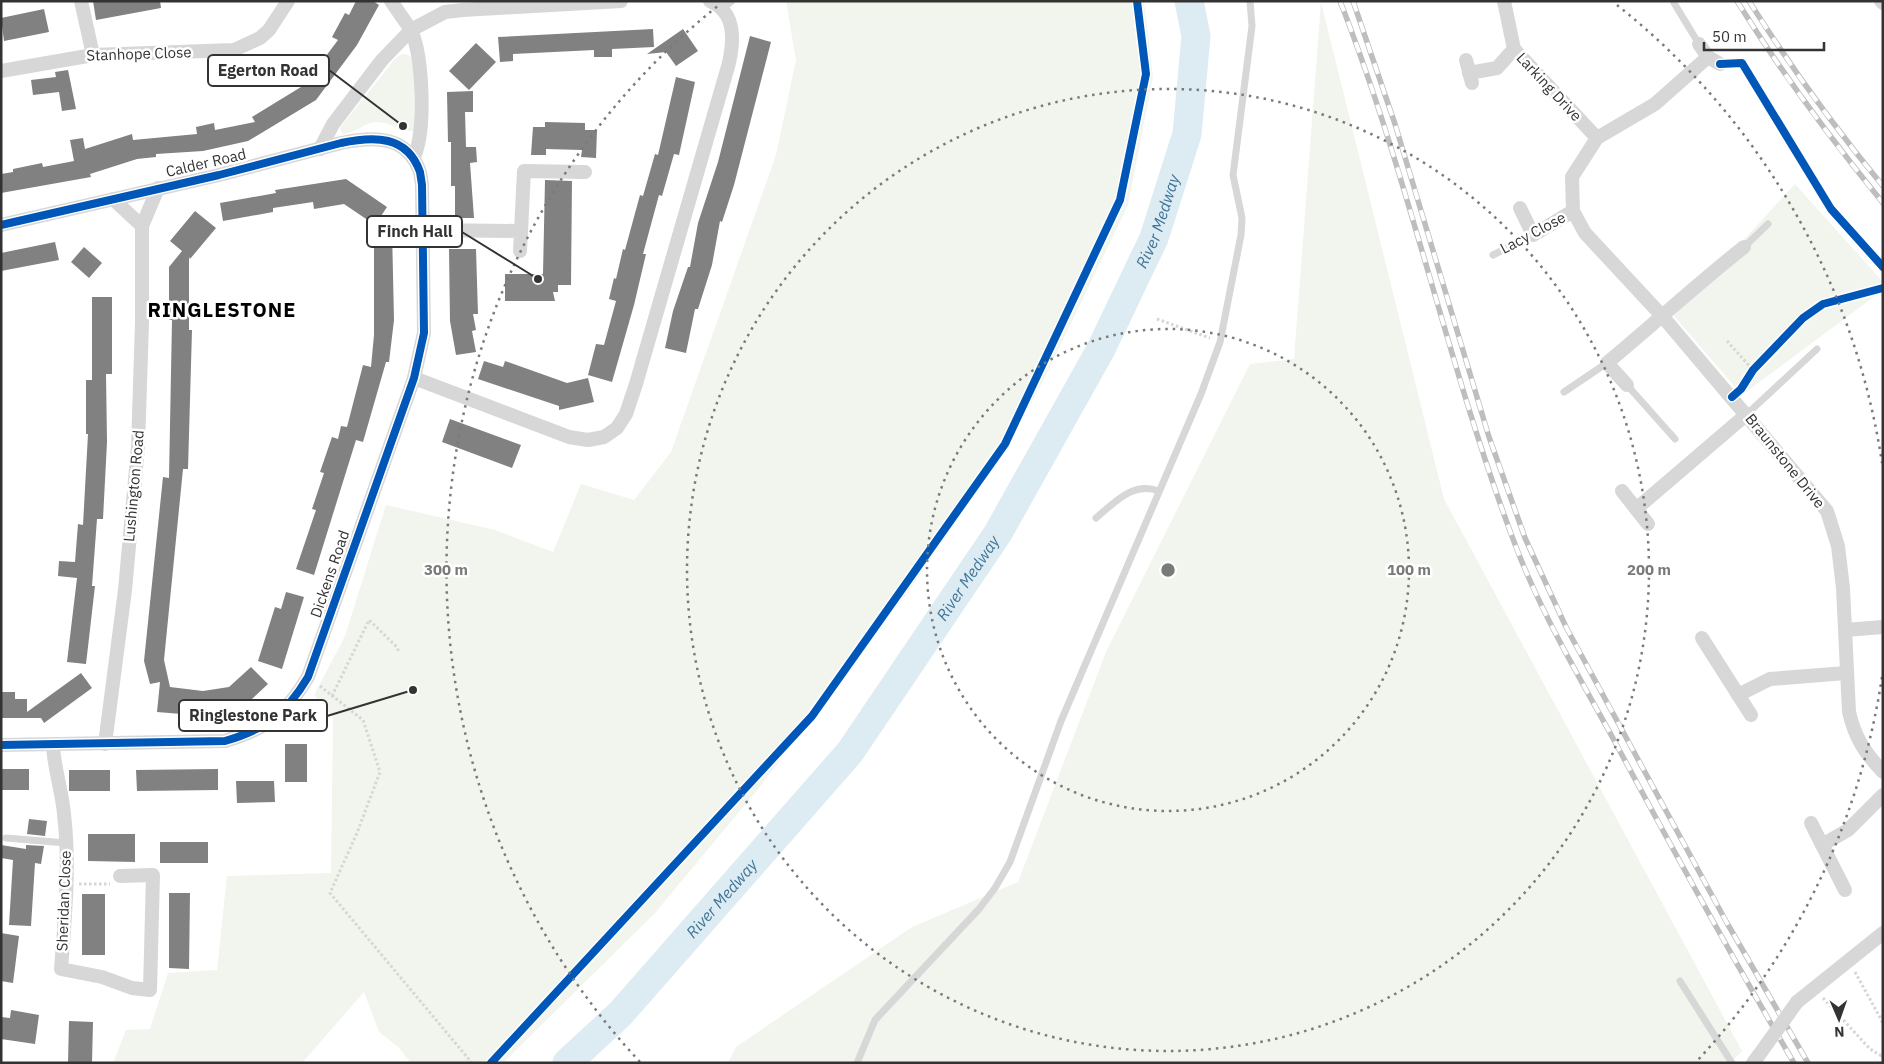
<svg xmlns="http://www.w3.org/2000/svg" width="1884" height="1064" viewBox="0 0 1884 1064" font-family="'IBM Plex Sans',sans-serif">
<style>
.green{fill:#f1f5ed}
.lines{fill:none;stroke-linecap:round;stroke-linejoin:round}
.river{stroke:#ddebf3;stroke-width:29}
.building{fill:#818181}
.path{stroke:#d6d6d6;stroke-width:3;stroke-dasharray:2.5 2.5;stroke-linecap:butt}
.lane{stroke:#d7d7d7;stroke-width:7}
.street{stroke:#d7d7d7;stroke-width:14}
.rail-casing{stroke:#bebebe;stroke-width:5.5}
.rail{stroke:#fff;stroke-width:4;stroke-dasharray:11;stroke-linecap:butt}
.street-bridge{stroke:#d7d7d7;stroke-width:14}
.cycleway-casing{stroke:#fff;stroke-width:11}
.cycleway{stroke:#0057b8;stroke-width:8}
.ring{fill:none;stroke:#7a7a7a;stroke-width:2.5;stroke-dasharray:2.5 5}
.labels{text-anchor:middle;stroke-width:5;stroke-linejoin:round;paint-order:stroke}
.street-label{font-size:15px;fill:#333;stroke:#fff}
.water-label{font-size:16px;font-style:italic;fill:#3f7597;stroke:#fff}
.district-label{font-size:20px;font-weight:bold;letter-spacing:1px;fill:#000;stroke:#fff}
.centre{fill:#7a7a7a;stroke:#fff;stroke-width:2.5}
.ring-label{font-size:15px;text-anchor:middle;font-weight:bold;fill:#7a7a7a;stroke:#fff;stroke-width:5;stroke-linejoin:round;paint-order:stroke}
.leader{fill:none;stroke:#333;stroke-width:2}
.callout-dot{fill:#333;stroke:#fff;stroke-width:2}
.callout{fill:#fff;stroke:#333;stroke-width:2}
.callout-label{font-size:16px;text-anchor:middle;font-weight:bold;fill:#333}
</style>
<rect width="100%" height="100%" fill="#fff"/>
<g class="green">
<polygon points="786,1 1144,1 1153,77 1128,205 1048,371 1006,451 910,589 835,690 754,794 655,913 503,1063 411,1063 398,1047 379,1032 364,992 302,1063 113,1063 126,1030 150,1029 168,973 217,970 227,876 331,873 333,717 314,695 345,636 386,505 495,530 553,552 581,484 634,500 671,452 776,155 796,60"/>
<polygon points="1321,2 1444,499 1742,1051 1730,1063 728,1063 736,1047 912,927 1018,882 1106,652 1250,364 1294,359"/>
<path d="M402,54C411,54 412,58 414,65V131C402,133 389,121 376,122C363,123 355,134 342,134L340,128L343,124L395,59Z"/>
<polygon points="1795,184 1883,282 1883,290 1742,395 1674,316"/>
</g>
<g class="lines">
<path class="river" id="s1" d="M567,1063L620,1014L850,752L998,533L1101,349L1154,238L1187,134L1196,36L1189,1"/>
</g>
<g class="building">
<polygon points="93,1 160,1 161,8 96,20"/>
<polygon points="356,1 373,1 379,5 357,45 316,100 248,141 203,151 156,154 156,157 137,159 90,174 91,177 1,193 1,174 13,172 13,169 42,163 43,167 74,161 70,140 83,138 85,149 132,134 133,140 197,134 196,127 214,123 215,130 255,122 252,117 301,87 317,68 338,40 332,37 345,13 349,15"/>
<polygon points="44,9 49,32 4,41 1,18"/>
<polygon points="653,29 654,47 612,49 612,57 594,57 594,50 574,51 513,54 513,61 500,62 498,37"/>
<polygon points="683,29 698,51 676,66 666,52 647,54"/>
<polygon points="750,36 771,42 734,185 722,222 720,221 712,265 698,309 695,309 686,353 665,348 673,311 688,267 690,267 698,223 718,162"/>
<polygon points="476,43 496,62 469,90 449,71"/>
<polygon points="68,70 76,109 62,111 59,92 33,95 31,80 56,77 55,72"/>
<polygon points="676,77 695,82 679,155 674,154 662,196 659,195 643,254 646,254 634,305 612,382 588,375 596,344 604,345 616,301 609,299 614,278 616,279 623,249 625,250 640,195 643,196 655,154 658,155"/>
<polygon points="473,91 473,112 465,112 466,147 476,147 477,162 470,163 474,218 455,218 455,186 451,186 451,142 448,142 447,92"/>
<polygon points="545,122 585,123 585,130 597,130 596,158 581,157 582,150 546,149 546,155 531,155 533,127 545,127"/>
<polygon points="346,179 387,207 375,225 344,204 314,209 313,202 273,208 273,212 223,221 220,203 276,193 275,190"/>
<polygon points="545,180 572,181 571,285 558,285 558,292 553,292 555,301 505,301 505,274 543,274"/>
<polygon points="195,211 216,228 190,259 189,257 189,330 192,330 188,469 183,469 164,660 170,687 203,691 229,687 251,667 268,684 238,712 206,716 157,712 160,682 150,684 144,661 163,477 169,478 172,320 169,320 169,267 182,251 170,241"/>
<polygon points="374,229 392,229 394,320 389,362 386,362 363,442 356,440 314,575 296,569 316,510 312,509 324,473 320,472 332,437 338,439 341,426 347,427 363,365 371,367 374,335"/>
<polygon points="55,242 59,260 1,271 1,253"/>
<polygon points="84,247 102,263 89,278 71,262"/>
<polygon points="449,249 476,249 478,314 473,314 476,330 472,331 476,352 456,355 450,321"/>
<polygon points="92,297 112,297 112,374 106,374 107,442 103,519 97,519 92,586 95,586 86,664 67,662 77,578 58,576 59,561 75,562 78,524 83,525 88,434 86,434 86,380 92,380"/>
<polygon points="484,361 503,367 505,361 567,383 588,378 594,402 559,410 559,406 478,379"/>
<polygon points="450,419 521,445 512,468 442,442"/>
<polygon points="286,592 304,597 282,669 258,661 275,607 281,609"/>
<polygon points="81,673 92,688 44,723 41,718 1,718 1,692 15,692 15,699 27,699 27,712"/>
<rect x="285" y="744" width="22" height="38"/>
<rect x="1" y="769" width="28" height="21"/>
<polygon points="218,769 218,790 137,791 136,770"/>
<rect x="69" y="770" width="41" height="21"/>
<polygon points="236,781 274,781 275,802 237,803"/>
<polygon points="29,819 47,821 45,836 27,834"/>
<polygon points="88,834 135,834 135,862 88,861"/>
<rect x="160" y="842" width="48" height="21"/>
<polygon points="1,845 26,849 26,845 44,846 41,864 35,863 31,926 9,925 13,860 1,858"/>
<polygon points="169,893 190,893 189,969 169,968"/>
<rect x="82" y="894" width="23" height="61"/>
<polygon points="1,933 19,936 13,983 1,981"/>
<polygon points="11,1010 39,1015 35,1044 1,1039 1,1017 10,1018"/>
<polygon points="69,1021 93,1022 92,1063 68,1063"/>
</g>
<g class="lines">
<g class="path">
<polyline points="1157,319 1210,338"/>
<polyline points="1727,341 1753,370"/>
<polyline points="320,686 363,720 380,772 357,833 330,893 472,1063"/>
<polyline points="332,696 369,620 397,647 399,653"/>
<polyline points="79,884 110,884"/>
<polyline points="1855,972 1883,1023"/>
<polyline points="1823,998 1870,1049 1883,1057"/>
</g>
<g class="lane">
<polyline points="1674,3 1699,44"/>
<polyline points="723,9 732,1"/>
<polyline points="1744,247 1768,224"/>
<polyline points="1493,255 1533,235"/>
<polyline points="1627,385 1675,439"/>
<polyline points="1564,392 1607,363"/>
<polyline points="1747,414 1817,349"/>
<path d="M1096,518C1115,502 1133,481 1159,491"/>
<polyline points="6,838 66,843"/>
<polyline points="1680,981 1732,1063"/>
<polyline points="857,1063 875,1020 979,909 995,888 1010,862 1061,721 1201,394 1220,342 1241,235 1242,218 1233,175 1252,26 1250,1"/>
</g>
<g class="street">
<polyline points="81,1 93,55"/>
<polyline points="391,1 411,30 445,12 463,10 621,1"/>
<polyline points="1504,1 1514,49 1597,138"/>
<polyline points="1881,1 1883,3"/>
<polyline points="1699,44 1708,57 1720,64"/>
<path d="M1708,57L1655,104L1597,138L1572,177L1573,211L1585,233L1663,317L1827,511L1838,546L1843,588L1849,712C1855,738 1865,753 1883,772"/>
<polyline points="1466,60 1472,83"/>
<polyline points="1,71 93,55 234,50 260,38 269,30 288,1"/>
<polyline points="1469,73 1497,68 1514,49"/>
<path d="M320,149L333,124L382,60L411,30C423,57 426,130 414,157"/>
<polyline points="113,199 142,226"/>
<polyline points="1520,208 1533,235 1573,211"/>
<path d="M1,225L219,175L341,143C374,136 407,135 420,172L422,185L424,333L414,378L308,677C286,714 266,729 225,741L1,745"/>
<polyline points="423,230 521,231 520,251"/>
<polyline points="521,231 524,171 585,172"/>
<path d="M414,378L569,437L588,440L604,437L617,428L626,414L636,384L729,63C734,40 736,12 710,1"/>
<path d="M1627,385L1607,363C1653,325 1697,284 1744,247"/>
<polyline points="1622,491 1648,524"/>
<polyline points="1636,509 1747,414"/>
<polyline points="1845,630 1883,627"/>
<polyline points="1702,638 1751,715"/>
<polyline points="1738,695 1770,679 1846,673"/>
<polyline points="105,744 125,590 138,447 142,322 142,226 158,188"/>
<path d="M53,745C54,769 62,790 64,814C70,865 65,918 61,969L102,977L132,988L150,990L153,875L120,876"/>
<polyline points="1811,823 1845,890"/>
<polyline points="1822,845 1848,830 1883,795"/>
<polyline points="1797,1002 1883,933"/>
<polyline points="1753,1063 1759,1055"/>
</g>
<g class="rail-casing">
<g id="rail">
<path d="M1340,1C1409,177 1447,363 1513,539C1539,610 1579,676 1615,742C1673,850 1732,957 1794,1063"/>
<polyline points="1353,1 1395,124 1489,437 1525,538 1566,627 1727,923 1808,1063"/>
<path d="M1737,1C1781,72 1830,138 1883,203"/>
<path d="M1749,1C1790,66 1834,127 1883,186"/>
</g>
</g>
<use href="#rail" class="rail"/>
<polyline class="street-bridge" points="1759,1055 1797,1002"/>
<g class="cycleway-casing">
<g id="cycleway">
<polyline points="1720,64 1742,63 1831,209 1883,267"/>
<path d="M1,225L219,175L341,143C374,136 407,135 420,172L422,185L424,333L414,378L308,677C286,714 266,729 225,741L1,745"/>
<polyline points="1732,397 1741,389 1753,370 1803,318 1823,304 1883,288"/>
<polyline points="491,1063 812,716 1005,444 1120,200 1146,74 1137,1"/>
</g>
</g>
<use href="#cycleway" class="cycleway"/>
</g>
<g class="ring">
<circle cx="1168" cy="570" r="241"/>
<circle cx="1168" cy="570" r="481"/>
<path d="M1882 677A722 722 0 0 1 1696 1062M640 1062A722 722 0 0 1 719 5M1617 5A722 722 0 0 1 1882 463"/>
</g>
<g class="labels">
<g class="street-label">
<text transform="translate(139 54) rotate(-2)" y="5">Stanhope Close</text>
<text transform="translate(1549 87) rotate(47)" y="5">Larking Drive</text>
<text transform="translate(206 163) rotate(-13)" y="5">Calder Road</text>
<text transform="translate(1533 233) rotate(-28)" y="5">Lacy Close</text>
<text transform="translate(1785 461) rotate(51)" y="5">Braunstone Drive</text>
<text transform="translate(134 486) rotate(-85)" y="5">Lushington Road</text>
<text transform="translate(330 574) rotate(-71)" y="5">Dickens Road</text>
<text transform="translate(64 901) rotate(-88)" y="5">Sheridan Close</text>
</g>
<g class="water-label">
<text dy="6" stroke="none"><textPath href="#s1" startOffset="1036">River Medway</textPath></text>
<text dy="6" stroke="none"><textPath href="#s1" startOffset="631">River Medway</textPath></text>
<text dy="6" stroke="none"><textPath href="#s1" startOffset="226">River Medway</textPath></text>
</g>
<g class="district-label">
<text x="222" y="317">RINGLESTONE</text>
</g>
</g>
<circle cx="1168" cy="570" r="8" class="centre"/>
<g class="ring-label">
<text x="1409" y="575">100 m</text>
<text x="1649" y="575">200 m</text>
<text x="446" y="575">300 m</text>
</g>
<path class="leader" d="M403 126L329 70M538 279L462 232M413 690L327 716"/>
<g class="callout-dot">
<circle cx="403" cy="126" r="5"/>
<circle cx="538" cy="279" r="5"/>
<circle cx="413" cy="690" r="5"/>
</g>
<g class="callout">
<rect x="208" y="55" width="121" height="31" rx="5"/>
<rect x="367" y="216" width="95" height="31" rx="5"/>
<rect x="179" y="700" width="148" height="31" rx="5"/>
</g>
<g class="callout-label">
<text x="268" y="76">Egerton Road</text>
<text x="415" y="237">Finch Hall</text>
<text x="253" y="721">Ringlestone Park</text>
</g>
<rect width="1884" height="1064" fill="none" stroke="#333333" stroke-width="5"/>
<g transform="translate(1839 1019) rotate(178)" stroke="#ffffff" stroke-width="4" paint-order="stroke">
<path d="M0-4L9 19L0 12L-9 19Z" fill="#333333"/>
<text y="-8" font-size="14" font-weight="bold" text-anchor="middle" fill="#333333">N</text>
</g>
<path d="M1704 42v8h120v-8" fill="none" stroke="#333333" stroke-width="2.5"/>
<text x="1712" y="42" font-size="15" fill="#333333" stroke="#ffffff" stroke-width="4" paint-order="stroke">50 m</text>
</svg>
